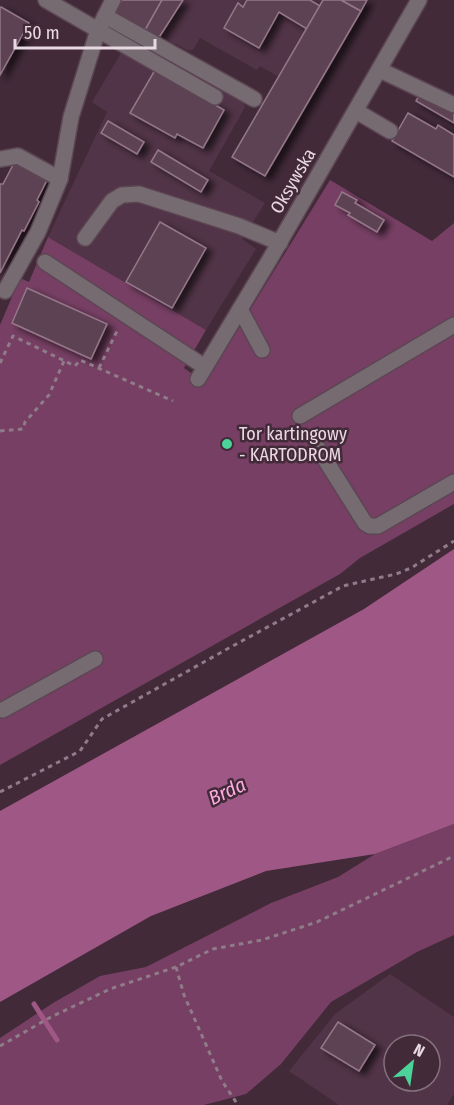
<svg xmlns="http://www.w3.org/2000/svg" width="454" height="1105" viewBox="0 0 454 1105" font-family="'Fira Sans Condensed',sans-serif">
<style>
.built{fill:#513447;fill-rule:evenodd}
.green{fill:#763f63}
.water{fill:#9f5886}
.lines{fill:none;stroke-linecap:round;stroke-linejoin:round}
.stream{stroke:#9f5886;stroke-width:5}
.building{fill:#5d4353;stroke:#947788;stroke-width:1.5;filter:url(#shadow)}
.minor-casing{stroke:#5d4654;stroke-width:18}
.path{stroke:#907c89;stroke-width:3;stroke-dasharray:4.5 4.5;stroke-linecap:butt}
.minor{stroke:#776b72;stroke-width:15}
.poi-dot{fill:#4cd39a;stroke:#422a39;stroke-width:2}
.labels{text-anchor:middle;stroke-width:5;stroke-linejoin:round;paint-order:stroke}
.street-label{font-size:18px;fill:#e9d9e3;stroke:#422a39}
.poi-label{font-size:18px;fill:#e9d9e3;stroke:#422a39;text-anchor:start}
.water-label{font-size:20px;font-style:italic;fill:#fdacdf;stroke:#422a39}
</style>
<defs>
<filter id="shadow"><feDropShadow dx="6" dy="4" stdDeviation="3" flood-color="#0009"/></filter>
</defs>
<rect width="100%" height="100%" fill="#422a39"/>
<g class="built">
<polygon points="122,0 323,0 279,77 260,66 257,70 200,38 193,50 187,50 176,44 168,45 114,14"/>
<polygon points="131,36 242,99 245,107 209,171 265,203 242,239 256,249 206,330 48,237 107,112 92,102"/>
<path d="M390,974L454,1017V1094L447,1105H339L289,1071L335,1014ZM394,1045H430V1081H394Z"/>
</g>
<g class="green">
<polygon points="330,180 432,241 454,223 454,504 360,558 340,574 0,765 0,325 20,278 29,282 48,237 206,330 184,368 205,383"/>
<polygon points="454,824 454,935 417,952 331,1002 281,1064 246,1094 204,1105 0,1105 0,1038 53,1003 100,976 146,967 271,903 338,877 375,854"/>
</g>
<polygon class="water" points="454,549 454,824 375,854 266,871 151,916 0,1002 0,811 364,609"/>
<g class="lines">
<polyline class="stream" points="34,1004 57,1040"/>
</g>
<g class="building">
<polygon points="122,0 162,0 144,32 114,14"/>
<polygon points="162,0 183,0 158,39 144,32"/>
<polygon points="247,0 310,0 320,6 307,29 279,12 259,48 224,28 238,3 243,7"/>
<polygon points="323,0 341,0 361,11 265,176 232,157"/>
<polygon points="341,0 367,0 361,11"/>
<polygon points="1,7 29,23 0,75 0,8"/>
<polygon points="155,70 224,110 203,148 177,134 175,138 130,113"/>
<polygon points="420,94 454,113 454,123 416,101"/>
<polygon points="408,113 436,129 438,125 454,135 454,177 392,141"/>
<polygon points="108,121 144,142 137,154 101,133"/>
<polygon points="158,150 208,180 201,192 151,162"/>
<polygon points="14,163 47,180 37,200 39,202 24,231 22,230 0,273 0,184 3,184"/>
<polygon points="342,192 357,200 355,203 384,220 377,232 348,215 350,213 335,205"/>
<polygon points="160,222 206,248 172,308 126,282"/>
<polygon points="27,288 107,324 91,359 12,323"/>
<polygon points="338,1022 375,1045 359,1071 321,1048"/>
</g>
<g class="lines">
<g class="minor-casing">
<g id="minor">
<polyline points="46,0 98,30 113,0"/>
<polyline points="105,16 254,99"/>
<polyline points="380,70 454,105"/>
<polyline points="356,111 390,131"/>
<polyline points="0,159 18,156 60,179"/>
<polyline points="85,238 112,201 122,195 139,194 239,226 280,243"/>
<polyline points="45,262 205,367"/>
<polyline points="5,291 38,232 60,179 71,117 98,30 215,97"/>
<polyline points="240,309 262,350"/>
<polyline points="198,379 270,259 419,0"/>
<polyline points="300,416 454,325"/>
<polyline points="316,445 365,523 370,526 378,526 454,482"/>
<polyline points="3,710 95,659"/>
</g>
</g>
<g class="path">
<polyline points="0,363 13,336 75,366 80,360 173,401"/>
<polyline points="99,368 118,329"/>
<polyline points="0,431 23,429 25,422 49,395 64,361"/>
<polyline points="0,792 80,751 102,719 229,648 343,586 396,574 411,568 454,541"/>
<polyline points="176,967 184,995 222,1081 238,1105"/>
<polyline points="0,1046 51,1017 110,989 176,967 213,949 262,940 317,922 454,856"/>
</g>
<use href="#minor" class="minor"/>
</g>
<circle class="poi-dot" cx="227" cy="444" r="6"/>
<g class="labels">
<g class="street-label">
<text transform="translate(293 181) rotate(-60)" y="6">Oksywska</text>
</g>
<g class="poi-label">
<text x="239" y="440">Tor kartingowy<tspan x="239" dy="21">- KARTODROM</tspan></text>
</g>
<g class="water-label">
<text transform="translate(227 791) rotate(-25)" y="7">Brda</text>
</g>
</g>
<g transform="translate(412 1063) rotate(29)"><circle r="28" fill="#422a39" stroke="#85707d" stroke-width="1.5"/>
<path d="M0-4.5L10 22L0 15L-10 22Z" fill="#4cd39a"/>
<text y="-9" font-size="16" font-weight="bold" text-anchor="middle" fill="#e9d9e3">N</text>
</g>
<path d="M15 39v9h140v-9" fill="none" stroke="#e9d9e3" stroke-width="3"/>
<text x="24" y="39" font-size="18" fill="#e9d9e3" stroke="#422a39" stroke-width="4.5" paint-order="stroke">50 m</text>
</svg>
